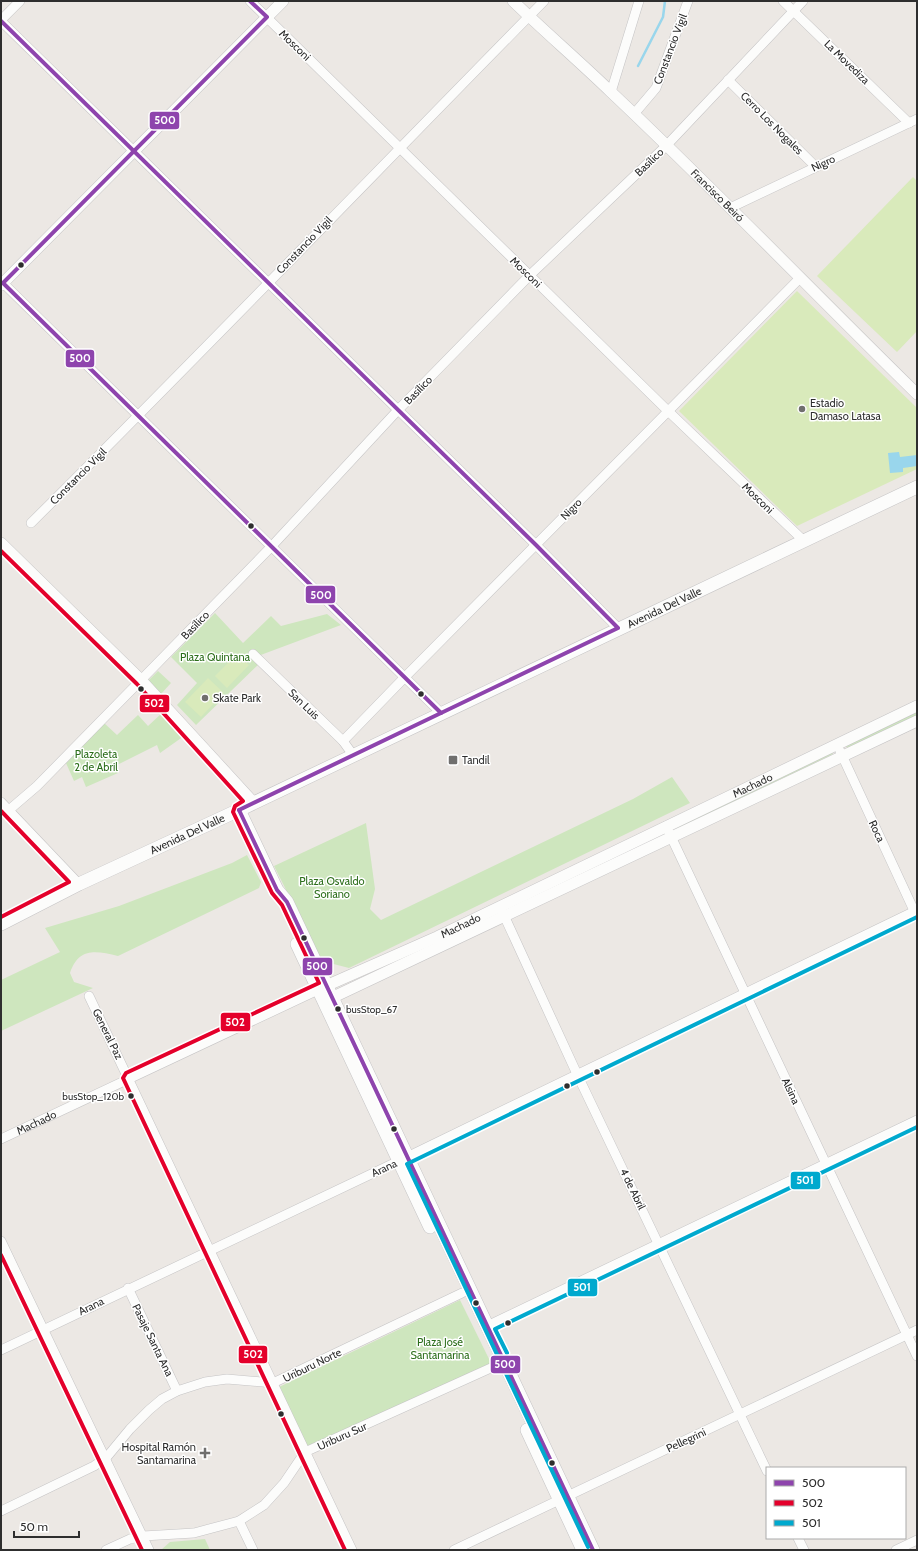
<svg xmlns="http://www.w3.org/2000/svg" width="918" height="1551" viewBox="0 0 918 1551" font-family="Cabin,sans-serif">
<style>
.green{fill:#cee6be}
.pitch{fill:#d9eabb}
.water{fill:#99d6ec}
.lines{fill:none;stroke-linecap:round;stroke-linejoin:round}
.stream{stroke:#99d6ec;stroke-width:2.5}
.minor-casing{stroke:#c5c4c5;stroke-width:10}
.tertiary-casing{stroke:#c5c4c5;stroke-width:12}
.secondary-casing{stroke:#c5c4c5;stroke-width:14}
.minor{stroke:#fcfcfb;stroke-width:9}
.tertiary{stroke:#fcfcfb;stroke-width:11}
.secondary{stroke:#fcfcfb;stroke-width:13}
.bus-1-casing{stroke:#fff;stroke-width:7}
.bus-2-casing{stroke:#fff;stroke-width:7}
.bus-3-casing{stroke:#fff;stroke-width:7}
.bus-1{stroke:#8e44ad;stroke-width:4}
.bus-2{stroke:#e4002b;stroke-width:4}
.bus-3{stroke:#00a9ce;stroke-width:4}
.bus-dot{fill:#2e2e2e;stroke:#fff;stroke-width:1.5}
.poi-dot{fill:#706f6e;stroke:#fff;stroke-width:1.5}
.labels{text-anchor:middle;stroke-width:3;stroke-linejoin:round;paint-order:stroke}
.bus-label{font-size:10px;fill:#2e2e2e;stroke:#fff;text-anchor:start}
.street-label{font-size:11px;fill:#2e2e2e;stroke:#fff}
.poi-label{font-size:11px;fill:#2e2e2e;stroke:#fff;text-anchor:start}
.park-label{font-size:11px;fill:#2c6e1b;stroke:#fff}
.line-badge{stroke:#fff;stroke-width:1.5}
.badge-label{font-size:11px;text-anchor:middle;font-weight:bold;fill:#fff}
</style>
<rect width="100%" height="100%" fill="#ece8e4"/>
<g class="green">
<polygon points="215,613 243,643 271,616 281,626 327,614 341,625 258,656 263,660 196,725 177,705 197,683 171,657"/>
<polygon points="158,671 171,683 161,694 148,681"/>
<polygon points="917,711 917,715 848,749 846,746"/>
<polygon points="161,714 184,736 160,753 157,745 115,766 118,773 86,787 82,777 74,781 66,763 104,723 117,735 138,715 148,726"/>
<polygon points="831,751 833,754 676,830 675,827"/>
<polygon points="672,777 690,803 349,968 322,961 274,866 366,823 375,889 370,909 381,920 633,799"/>
<path d="M247,855L261,882L259,888L118,956C96,951 79,947 70,973L74,982L93,988L1,1031V980L60,952L45,928L119,906L232,863Z"/>
<polygon points="460,1300 491,1363 308,1447 279,1387"/>
<polygon points="205,1539 210,1550 161,1550 170,1542"/>
</g>
<g class="pitch">
<polygon points="913,177 917,181 917,331 897,352 817,276"/>
<polygon points="797,291 917,408 917,469 797,526 679,411"/>
<polygon points="237,654 249,665 227,688 215,676"/>
<polygon points="208,678 224,693 201,717 185,702"/>
</g>
<polygon class="water" points="899,452 900,457 917,455 917,466 903,468 903,472 890,473 888,453"/>
<g class="lines">
<polyline class="stream" points="638,66 663,17 665,1"/>
<g class="minor-casing">
<g id="minor">
<polyline points="250,1 668,411 804,541"/>
<polyline points="783,1 909,123"/>
<polyline points="1,20 20,1"/>
<polyline points="1,21 536,545 618,628"/>
<polyline points="728,80 815,166"/>
<polyline points="611,92 639,1"/>
<polyline points="634,114 656,88 688,1"/>
<polyline points="730,208 917,119"/>
<polyline points="1,281 441,713"/>
<path d="M31,523C204,351 373,175 544,1"/>
<polyline points="253,654 343,741 353,755"/>
<polyline points="343,741 404,678 799,279"/>
<polyline points="840,751 917,917"/>
<polyline points="1,802 79,884"/>
<polyline points="1,813 9,810 37,786 141,680 271,547 398,410 530,275 666,146 803,1"/>
<polyline points="666,826 917,1356"/>
<polyline points="502,911 577,1074 767,1471"/>
<polyline points="89,996 352,1550"/>
<path id="s1" d="M1,1139L318,990"/>
<polyline points="1,1241 149,1550"/>
<polyline points="128,1288 177,1391"/>
<polyline points="487,1326 917,1120"/>
<polyline points="1,1350 407,1157 917,910"/>
<polyline points="1,1511 94,1466 106,1458 130,1429 149,1410 162,1399 177,1391 205,1382 227,1379 273,1383 462,1293"/>
<polyline points="239,1521 253,1550"/>
<polyline points="798,1538 804,1550"/>
<polyline points="106,1550 130,1539 143,1536 194,1533 239,1521 264,1505 284,1483 305,1452 504,1362"/>
<polyline points="454,1550 917,1330"/>
<polyline points="896,1550 917,1540"/>
</g>
</g>
<g class="tertiary-casing">
<g id="tertiary">
<path id="s2" d="M513,1C545,32 579,61 611,92C715,190 815,294 917,394"/>
<polyline points="1,285 283,1"/>
<polyline points="1,543 141,680 253,802"/>
<path id="s3" d="M319,989L437,937L917,706"/>
<polyline points="325,1001 917,721"/>
</g>
</g>
<g class="secondary-casing">
<g id="secondary">
<polyline points="239,810 277,890 287,902 593,1550"/>
<path id="s4" d="M1,924L79,884L239,810L917,487"/>
<polyline points="297,944 430,1227"/>
<polyline points="527,1430 583,1550"/>
</g>
</g>
<use href="#minor" class="minor"/>
<use href="#tertiary" class="tertiary"/>
<use href="#secondary" class="secondary"/>
<g class="bus-1-casing">
<g id="bus-1">
<polyline points="250,1 267,17 3,283 441,713"/>
<polyline points="1,21 536,545 618,628 239,810"/>
<polyline points="239,810 277,890 287,902 593,1550"/>
</g>
</g>
<g class="bus-2-casing">
<g id="bus-2">
<polyline points="1,551 137,684 243,801 235,806 233,812 272,893 282,905 319,983 126,1073 123,1078 345,1550"/>
<polyline points="1,811 69,882 1,917"/>
<polyline points="1,1255 142,1550"/>
</g>
</g>
<g class="bus-3-casing">
<g id="bus-3">
<polyline points="507,1353 495,1329 917,1127"/>
<polyline points="588,1547 407,1164 917,917"/>
</g>
</g>
<use href="#bus-1" class="bus-1"/>
<use href="#bus-2" class="bus-2"/>
<use href="#bus-3" class="bus-3"/>
</g>
<g class="bus-dot">
<circle cx="21" cy="265" r="3.5"/>
<circle cx="251" cy="526" r="3.5"/>
<circle cx="141" cy="689" r="3.5"/>
<circle cx="421" cy="694" r="3.5"/>
<circle cx="304" cy="938" r="3.5"/>
<circle cx="338" cy="1009" r="3.5"/>
<circle cx="597" cy="1072" r="3.5"/>
<circle cx="567" cy="1086" r="3.5"/>
<circle cx="131" cy="1096" r="3.5"/>
<circle cx="394" cy="1129" r="3.5"/>
<circle cx="476" cy="1303" r="3.5"/>
<circle cx="508" cy="1323" r="3.5"/>
<circle cx="281" cy="1414" r="3.5"/>
<circle cx="552" cy="1463" r="3.5"/>
</g>
<g class="poi-dot">
<circle cx="802" cy="409" r="4"/>
<circle cx="205" cy="698" r="4"/>
<rect x="448" y="755" width="10" height="10" rx="2"/>
<path d="M203 1447h4v4h4v4h-4v4h-4v-4h-4v-4h4z"/>
</g>
<g class="labels">
<g class="bus-label">
<text x="346" y="1013">busStop_67</text>
<text x="124" y="1100" text-anchor="end">busStop_120b</text>
</g>
<g class="street-label">
<text transform="translate(295 45) rotate(44)" y="4">Mosconi</text>
<text transform="translate(670 49) rotate(-69)" y="4">Constancio Vigil</text>
<text transform="translate(847 62) rotate(44)" y="4">La Movediza</text>
<text transform="translate(772 123) rotate(45)" y="4">Cerro Los Nogales</text>
<text transform="translate(649 162) rotate(-44)" y="4">Basílico</text>
<text transform="translate(823 163) rotate(-25)" y="4">Nigro</text>
<text dy="4" stroke="none"><textPath href="#s2" startOffset="282">Francisco Beiró</textPath></text>
<text transform="translate(304 245) rotate(-46)" y="4">Constancio Vigil</text>
<text transform="translate(526 272) rotate(44)" y="4">Mosconi</text>
<text transform="translate(418 390) rotate(-46)" y="4">Basílico</text>
<text transform="translate(78 476) rotate(-45)" y="4">Constancio Vigil</text>
<text transform="translate(758 498) rotate(44)" y="4">Mosconi</text>
<text transform="translate(571 509) rotate(-46)" y="4">Nigro</text>
<text dy="4" stroke="none"><textPath href="#s4" startOffset="735">Avenida Del Valle</textPath></text>
<text transform="translate(195 625) rotate(-46)" y="4">Basílico</text>
<text transform="translate(304 704) rotate(44)" y="4">San Luis</text>
<text dy="4" stroke="none"><textPath href="#s3" startOffset="479">Machado</textPath></text>
<text transform="translate(877 831) rotate(65)" y="4">Roca</text>
<text dy="4" stroke="none"><textPath href="#s4" startOffset="207">Avenida Del Valle</textPath></text>
<text dy="4" stroke="none"><textPath href="#s3" startOffset="155">Machado</textPath></text>
<text transform="translate(108 1034) rotate(64)" y="4">General Paz</text>
<text transform="translate(791 1091) rotate(65)" y="4">Alsina</text>
<text dy="4" stroke="none"><textPath href="#s1" startOffset="39">Machado</textPath></text>
<text transform="translate(384 1168) rotate(-25)" y="4">Arana</text>
<text transform="translate(633 1189) rotate(64)" y="4">4 de Abril</text>
<text transform="translate(91 1306) rotate(-26)" y="4">Arana</text>
<text transform="translate(153 1340) rotate(64)" y="4">Pasaje Santa Ana</text>
<text transform="translate(312 1365) rotate(-26)" y="4">Uriburu Norte</text>
<text transform="translate(342 1436) rotate(-24)" y="4">Uriburu Sur</text>
<text transform="translate(686 1440) rotate(-25)" y="4">Pellegrini</text>
</g>
<g class="poi-label">
<text x="810" y="407">Estadio<tspan x="810" dy="13">Damaso Latasa</tspan></text>
<text x="213" y="702">Skate Park</text>
<text x="462" y="764">Tandil</text>
<text x="196" y="1451" text-anchor="end">Hospital Ramón<tspan x="196" dy="13">Santamarina</tspan></text>
</g>
<g class="park-label">
<text x="215" y="661">Plaza Quintana</text>
<text x="96" y="758">Plazoleta<tspan x="96" dy="13">2 de Abril</tspan></text>
<text x="332" y="885">Plaza Osvaldo<tspan x="332" dy="13">Soriano</tspan></text>
<text x="440" y="1346">Plaza José<tspan x="440" dy="13">Santamarina</tspan></text>
</g>
</g>
<g class="line-badge">
<rect x="149" y="111" width="31" height="19" rx="4" fill="#8e44ad"/>
<rect x="65" y="349" width="30" height="19" rx="4" fill="#8e44ad"/>
<rect x="305" y="585" width="31" height="19" rx="4" fill="#8e44ad"/>
<rect x="139" y="694" width="31" height="19" rx="4" fill="#e4002b"/>
<rect x="302" y="957" width="31" height="19" rx="4" fill="#8e44ad"/>
<rect x="220" y="1012" width="31" height="20" rx="4" fill="#e4002b"/>
<rect x="790" y="1171" width="31" height="19" rx="4" fill="#00a9ce"/>
<rect x="567" y="1278" width="31" height="19" rx="4" fill="#00a9ce"/>
<rect x="238" y="1345" width="30" height="19" rx="4" fill="#e4002b"/>
<rect x="490" y="1355" width="31" height="19" rx="4" fill="#8e44ad"/>
</g>
<g class="badge-label">
<text x="165" y="124">500</text>
<text x="80" y="362">500</text>
<text x="321" y="599">500</text>
<text x="154" y="707">502</text>
<text x="317" y="970">500</text>
<text x="235" y="1026">502</text>
<text x="805" y="1184">501</text>
<text x="582" y="1291">501</text>
<text x="253" y="1358">502</text>
<text x="505" y="1368">500</text>
</g>
<rect width="918" height="1551" fill="none" stroke="#2e2e2e" stroke-width="4"/>
<rect x="766" y="1467" width="140" height="72" fill="#ffffff" stroke="#ababab"/>
<rect x="774" y="1480" width="20" height="6" fill="#8e44ad" stroke="#ababab"/>
<text x="802" y="1487" font-size="12" fill="#2e2e2e">500</text>
<rect x="774" y="1500" width="20" height="6" fill="#e4002b" stroke="#ababab"/>
<text x="802" y="1507" font-size="12" fill="#2e2e2e">502</text>
<rect x="774" y="1520" width="20" height="6" fill="#00a9ce" stroke="#ababab"/>
<text x="802" y="1527" font-size="12" fill="#2e2e2e">501</text>
<path d="M14 1531v6h65v-6" fill="none" stroke="#2e2e2e" stroke-width="2"/>
<text x="20" y="1531" font-size="12" fill="#2e2e2e" stroke="#ffffff" stroke-width="3" paint-order="stroke">50 m</text>
</svg>
